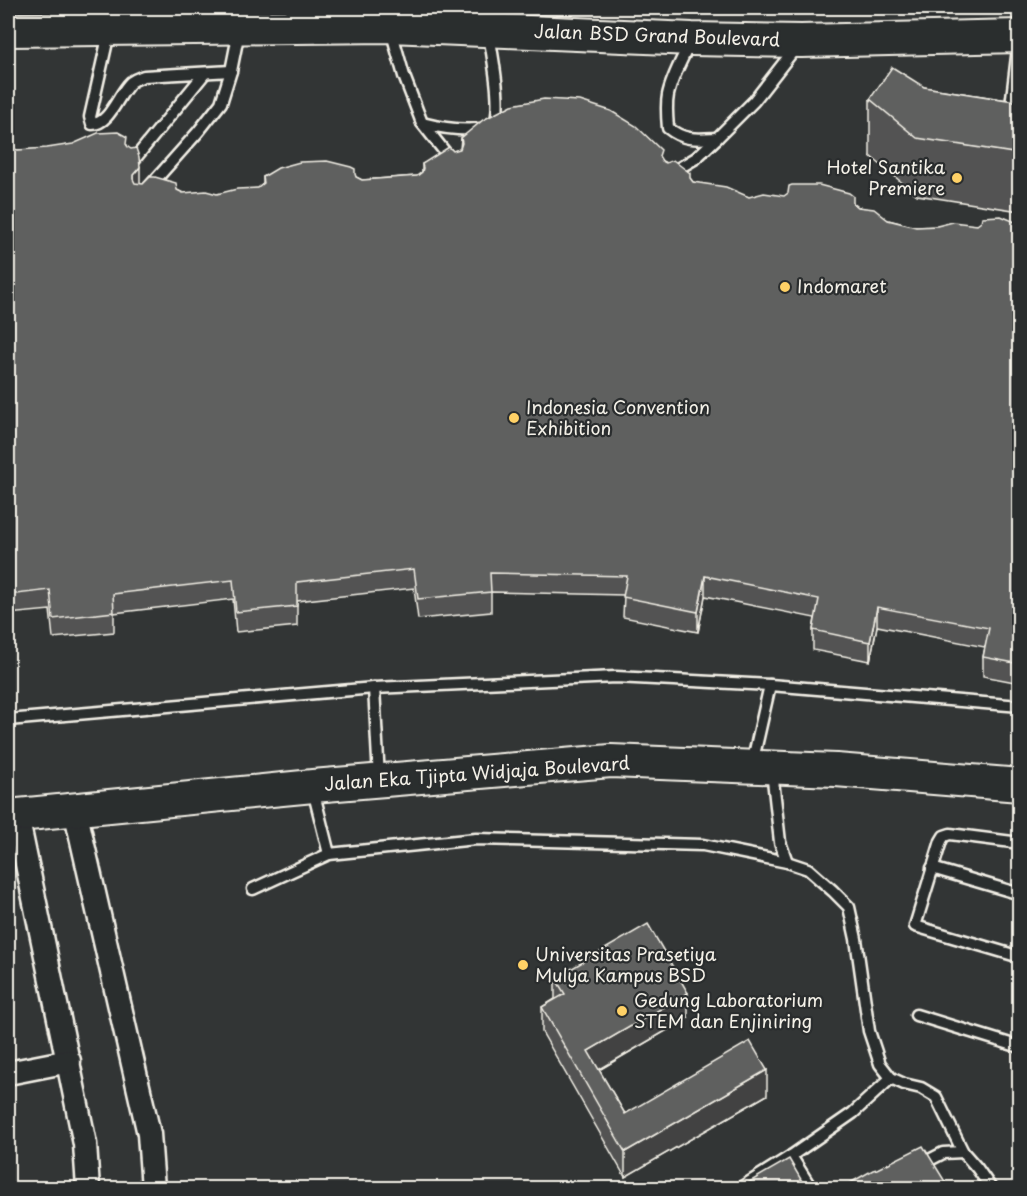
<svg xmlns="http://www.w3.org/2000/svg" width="1027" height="1196" viewBox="0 0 1027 1196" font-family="'Playpen Sans',sans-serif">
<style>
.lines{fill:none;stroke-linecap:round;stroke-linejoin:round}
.lane-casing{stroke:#f4f1e8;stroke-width:15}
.street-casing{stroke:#f4f1e8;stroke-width:27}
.secondary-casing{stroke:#f4f1e8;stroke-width:36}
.lane{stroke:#2a2d2e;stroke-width:10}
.street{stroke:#2a2d2e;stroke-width:22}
.secondary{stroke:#2a2d2e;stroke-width:32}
.wall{fill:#525352;stroke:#f4f1e8;stroke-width:1.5}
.shaded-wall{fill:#424342;stroke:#f4f1e8;stroke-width:1.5}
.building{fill:#5f605f;stroke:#f4f1e8;stroke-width:1.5}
.poi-dot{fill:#ffd166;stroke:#2a2d2e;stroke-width:2}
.labels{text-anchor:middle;stroke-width:4.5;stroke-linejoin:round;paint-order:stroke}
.street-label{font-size:18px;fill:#f4f1e8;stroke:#2a2d2e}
.poi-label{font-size:18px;fill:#f4f1e8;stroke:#2a2d2e;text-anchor:start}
</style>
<rect width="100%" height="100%" fill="#323535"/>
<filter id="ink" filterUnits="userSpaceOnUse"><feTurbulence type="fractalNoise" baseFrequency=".0167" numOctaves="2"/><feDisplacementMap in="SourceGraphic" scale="12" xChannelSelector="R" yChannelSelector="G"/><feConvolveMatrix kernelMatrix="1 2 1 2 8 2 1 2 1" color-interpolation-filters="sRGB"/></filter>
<g filter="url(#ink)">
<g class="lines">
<g class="lane-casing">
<g id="lane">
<polyline points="391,30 404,76 422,123 452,161"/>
<path d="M109,33L90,117L92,124C110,124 118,94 131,82C135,79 139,78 144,76L231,71"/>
<path d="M690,42C683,58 672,76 668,95C666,105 667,117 668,128C684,141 697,139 717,138"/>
<polyline points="1010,114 1019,40"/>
<path d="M422,123C445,129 470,132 493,127C504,111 492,55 489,34"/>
<polyline points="133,161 205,73"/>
<polyline points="669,174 696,158 717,138 754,101 797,46"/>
<polyline points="149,187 198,132 221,103 231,71 239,31"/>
<polyline points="374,688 379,778"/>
<polyline points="8,720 374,688 616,677 770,685 1020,706"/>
<polyline points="752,764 770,685"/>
<polyline points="772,771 780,842 787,862"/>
<polyline points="313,790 329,854 476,839 703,845 787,862 808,869 833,891 849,907 856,939 869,1031 880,1064 891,1078 904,1084 921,1088 936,1097 963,1152 977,1168 991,1188"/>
<polyline points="1020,843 950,834 944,836 941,841 915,926 1020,957"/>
<polyline points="932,868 1020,894"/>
<polyline points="253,889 329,854"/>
<polyline points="916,1015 1020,1047"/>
<polyline points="791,1156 811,1188"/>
<polyline points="920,1165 943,1153 963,1152"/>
<polyline points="740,1188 791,1156 853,1113 891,1078"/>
</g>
</g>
<g class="street-casing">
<g id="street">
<polyline points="75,810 149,1134 153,1188"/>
<polyline points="17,816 85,1144 88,1188"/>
<polyline points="8,1073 69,1061"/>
</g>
</g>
<g class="secondary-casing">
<g id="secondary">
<polyline points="8,30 390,26 692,39 801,41 1020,36"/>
<polyline points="8,816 313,786 611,761 836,770 1020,785"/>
</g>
</g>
<use href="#lane" class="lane"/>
<use href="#street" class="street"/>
<use href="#secondary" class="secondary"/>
</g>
<g class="wall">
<polygon points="924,87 1020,102 1020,211 917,195 870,156 870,99"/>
<polygon points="461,138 661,160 662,161 690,178 693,182 749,197 853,203 858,207 888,220 916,227 977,225 1020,224 1020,683 983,676 983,657 985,647 877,626 870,661 813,650 813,630 815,618 705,596 698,632 623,617 624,595 491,592 491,612 418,619 414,588 297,601 297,626 236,632 233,599 114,613 114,632 53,638 50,610 8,614 8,148 18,150 127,145 140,184 177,190 183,193 217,194 258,188 263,184 263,177 355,175 356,177 362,180 417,176 422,172 422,164 453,151 460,149"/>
<polygon points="555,978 688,1018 599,1070 625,1114 767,1095 625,1177 542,1032 542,1007 555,999"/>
</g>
<g class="shaded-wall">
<polygon points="140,167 140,186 133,195 133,175"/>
<polygon points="705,576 705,596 698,632 698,612"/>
<polygon points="877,607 877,626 870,661 870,642"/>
<polygon points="688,993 688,1018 588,1076 588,1051"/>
<polygon points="767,1070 767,1095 625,1177 625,1152"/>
</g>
<g class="building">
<polygon points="892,67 924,87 1020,102 1020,154 917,138 870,99"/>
<polygon points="544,99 580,101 611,111 636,126 661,150 659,156 662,161 666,163 673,160 690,173 690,178 693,182 726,187 749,197 764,193 784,196 788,193 789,186 792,185 819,185 849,193 853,196 853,203 858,207 874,209 888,220 916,227 937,226 953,222 977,225 981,222 982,217 1001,216 1020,224 1020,664 983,657 989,628 877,607 870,642 813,630 819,599 705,576 698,612 623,597 627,576 490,573 491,592 418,599 414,569 297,582 297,606 236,612 233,580 113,594 114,612 53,619 50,590 8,595 8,148 18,150 47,148 73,144 98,133 118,132 127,137 126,144 128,147 131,149 136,148 139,157 140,167 133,175 133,179 135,183 143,184 150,177 155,177 176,183 177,190 183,193 206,191 217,194 237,189 258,188 264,183 263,177 278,168 300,162 327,161 351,167 355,169 355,174 356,177 362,180 417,176 422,172 423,168 422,164 449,147 453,151 460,149 462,143 461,138 483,120 512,105"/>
<polygon points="648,924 688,993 588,1051 625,1114 750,1041 767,1070 625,1152 542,1007 565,994 555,978"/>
<polygon points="923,1146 949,1188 841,1188 873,1170 877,1169"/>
<polygon points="789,1159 806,1188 739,1188"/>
</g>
</g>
<g class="poi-dot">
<circle cx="957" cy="178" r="6"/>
<circle cx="785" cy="287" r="6"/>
<circle cx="514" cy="418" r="6"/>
<circle cx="523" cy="965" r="6"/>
<circle cx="622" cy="1011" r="6"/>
</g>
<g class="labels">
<g class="street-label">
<text transform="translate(657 36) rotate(2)" y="6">Jalan BSD Grand Boulevard</text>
<text transform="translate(477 774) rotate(-4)" y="6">Jalan Eka Tjipta Widjaja Boulevard</text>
</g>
<g class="poi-label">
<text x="945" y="174" text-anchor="end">Hotel Santika<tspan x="945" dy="21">Premiere</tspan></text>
<text x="797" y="293">Indomaret</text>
<text x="526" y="414">Indonesia Convention<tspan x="526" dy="21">Exhibition</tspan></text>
<text x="535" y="961">Universitas Prasetiya<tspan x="535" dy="21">Mulya Kampus BSD</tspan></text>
<text x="634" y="1007">Gedung Laboratorium<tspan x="634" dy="21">STEM dan Enjiniring</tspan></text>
</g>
</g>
<rect width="1027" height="1196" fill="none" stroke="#2a2d2e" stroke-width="30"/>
<rect x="15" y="15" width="997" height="1166" fill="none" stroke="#f4f1e8" stroke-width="2" filter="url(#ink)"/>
</svg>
